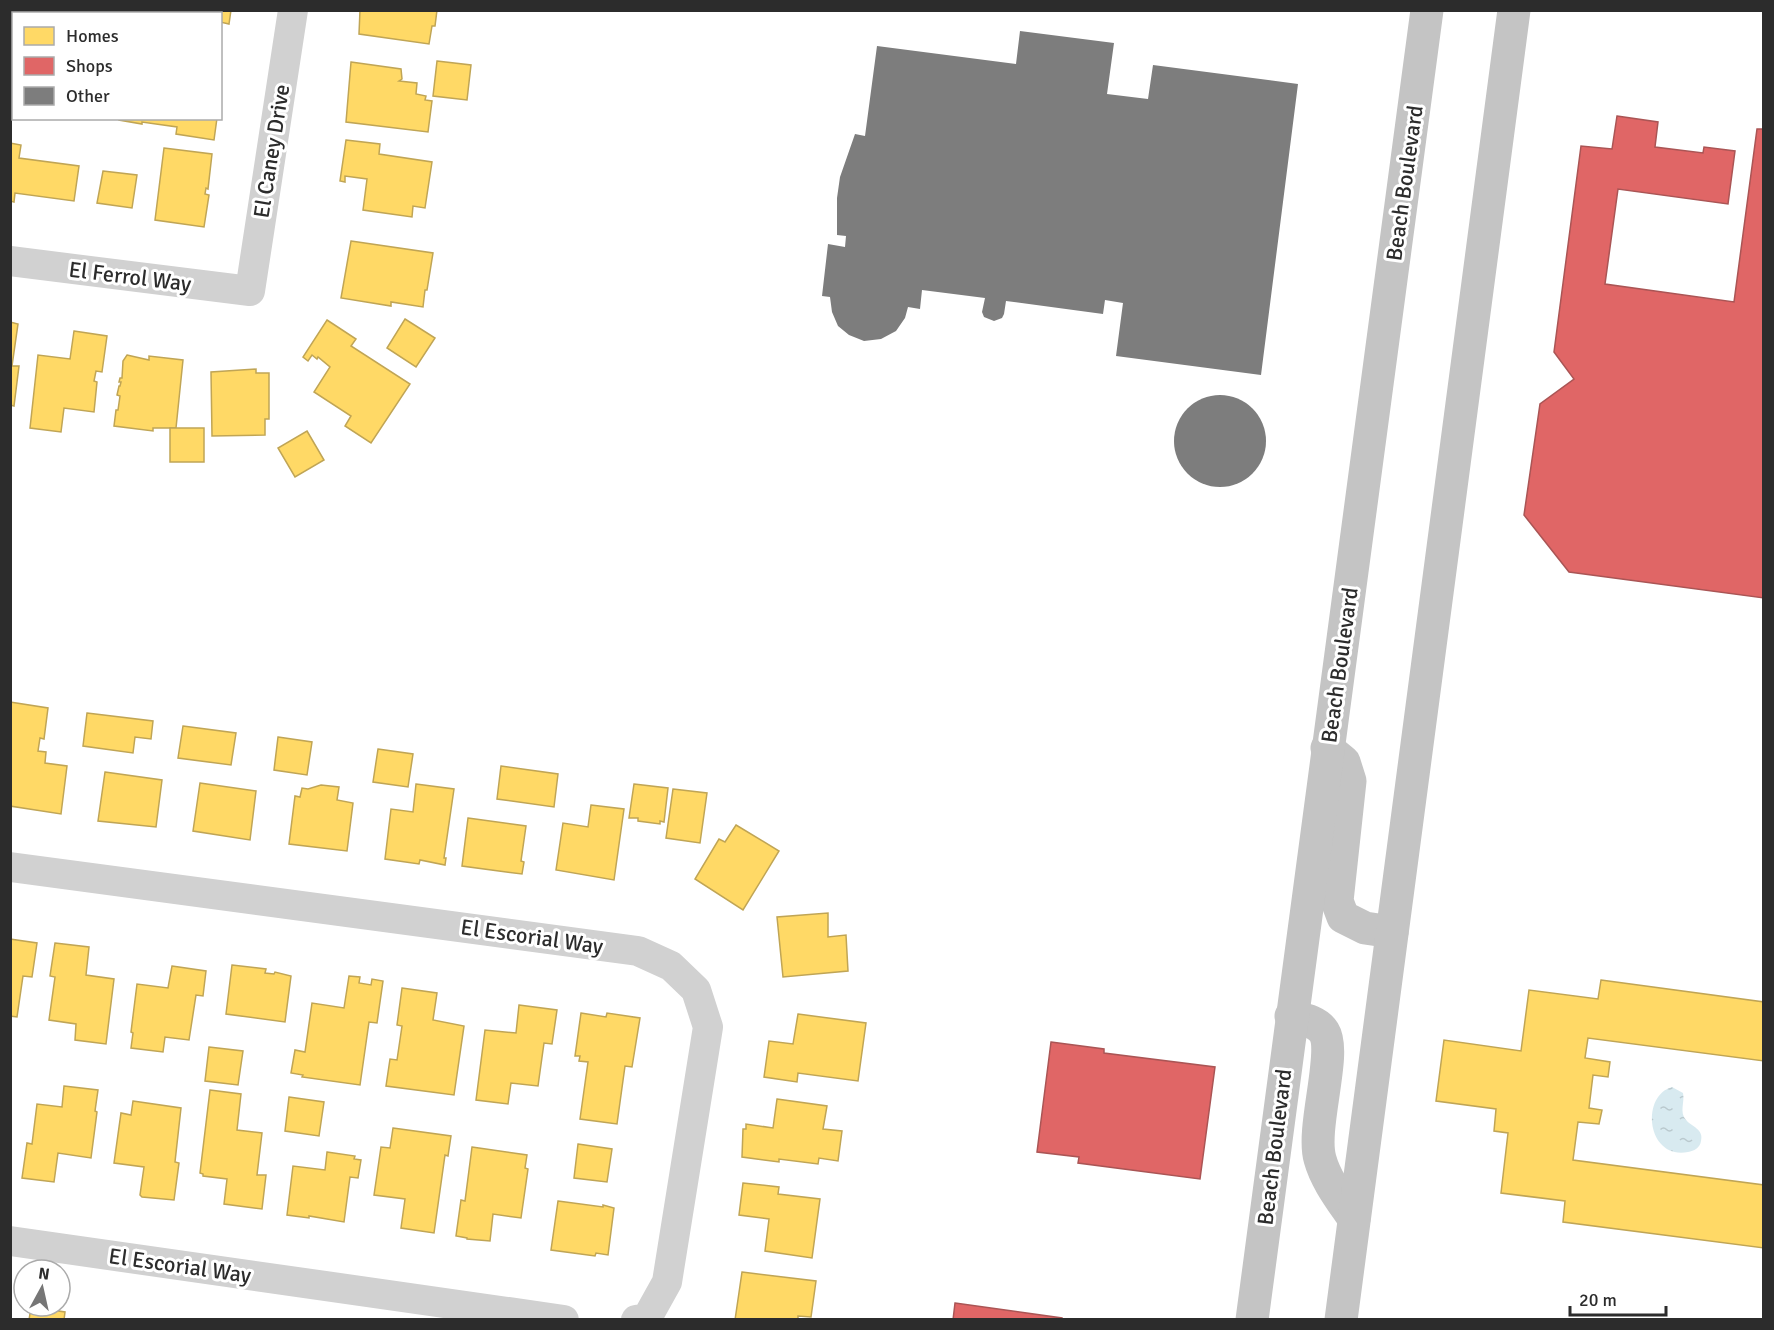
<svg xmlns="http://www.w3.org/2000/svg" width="1774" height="1330" viewBox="0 0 1774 1330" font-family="Signika,sans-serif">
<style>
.water{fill:url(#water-ripples)}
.homes{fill:#ffd966;stroke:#c0a555;stroke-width:1.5}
.shops{fill:#e06666;stroke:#a55;stroke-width:1.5}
.building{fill:#7d7d7d}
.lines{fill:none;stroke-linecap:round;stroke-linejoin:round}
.street{stroke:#d1d1d1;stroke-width:30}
.primary{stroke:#c4c4c4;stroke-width:33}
.labels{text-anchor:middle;stroke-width:6;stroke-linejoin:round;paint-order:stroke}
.street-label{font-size:22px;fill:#2c2c2c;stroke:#fff}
</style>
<defs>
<pattern id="water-ripples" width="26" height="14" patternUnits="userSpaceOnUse" patternTransform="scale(1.5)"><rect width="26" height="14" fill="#d8eaf0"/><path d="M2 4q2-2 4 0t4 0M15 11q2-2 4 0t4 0" fill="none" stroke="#bac9ce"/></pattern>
</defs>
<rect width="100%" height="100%" fill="#fff"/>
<path class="water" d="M1672,1087L1683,1093C1685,1102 1679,1112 1686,1120C1692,1127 1704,1129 1701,1141C1700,1148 1694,1151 1688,1152C1647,1160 1640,1096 1672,1087Z"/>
<g class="homes">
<polygon points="10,10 59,10 59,14 14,14 14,17 10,17"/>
<polygon points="74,10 108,10 108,14 73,14"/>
<polygon points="126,10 231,10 229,24 220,22 220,14 126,14"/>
<polygon points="360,10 437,10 435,26 432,26 429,44 359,34"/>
<rect x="10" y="43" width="4" height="65"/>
<polygon points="437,61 471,65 467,100 433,96"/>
<polygon points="351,62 401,69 402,79 399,81 417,83 416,94 426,96 425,100 432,101 428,132 346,122"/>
<polygon points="119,118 217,118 214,140 176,134 177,127 142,122 142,124 119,120"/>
<polygon points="346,140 380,144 379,154 432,162 425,208 413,206 412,217 363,210 367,179 345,176 345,182 340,181"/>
<polygon points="10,143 21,145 19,158 79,166 74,201 15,193 14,202 10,201"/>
<polygon points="164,148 212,154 208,189 206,188 205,194 209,195 204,227 155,220"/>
<polygon points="103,171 137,175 132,208 97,203"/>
<polygon points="351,241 433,253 427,290 425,290 423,307 391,302 391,306 341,298"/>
<polygon points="405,319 435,338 416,367 387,348"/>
<polygon points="327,320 356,339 351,346 410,384 371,443 345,426 351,416 314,392 330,367 318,357 317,359 312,355 308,361 303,357"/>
<polygon points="10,322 18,324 12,366 19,366 14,406 10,405"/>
<polygon points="74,331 107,336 102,372 96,371 94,381 97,382 94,412 64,408 61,432 30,428 38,355 70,359"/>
<polygon points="127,355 149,360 149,356 183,360 176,428 153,428 153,431 114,426 116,410 118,410 120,396 117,395 119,386 120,386 121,382 119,382 120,378 122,378 123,361"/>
<polygon points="256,369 256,373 269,373 269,419 265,419 265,435 212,436 211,372"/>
<rect x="170" y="428" width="34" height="34"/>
<polygon points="307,431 324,460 295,477 278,448"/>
<polygon points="10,702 48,708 44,739 40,738 38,751 46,752 45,763 67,766 61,814 10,806"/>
<polygon points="87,713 153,721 151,739 135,737 133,753 83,746"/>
<polygon points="183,726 236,733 231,765 178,758"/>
<polygon points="278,737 312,742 307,775 274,770"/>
<polygon points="378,749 413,754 408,787 373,782"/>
<polygon points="501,766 558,774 554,807 497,799"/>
<polygon points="105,772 162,780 156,827 98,821"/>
<polygon points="200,783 256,791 250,840 193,831"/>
<polygon points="416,784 454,789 444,858 446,858 445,865 420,860 419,864 385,859 391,809 413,812"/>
<polygon points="634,784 668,788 664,822 660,821 660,824 638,821 638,818 629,818"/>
<polygon points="321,785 339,787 337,800 353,803 347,851 289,844 295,796 300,797 302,788 308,789"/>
<polygon points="673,789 707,793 700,843 666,838"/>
<polygon points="591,805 624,809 614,880 556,870 563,823 588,827"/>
<polygon points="468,818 526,826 521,861 524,862 522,874 462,866"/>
<polygon points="736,825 779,851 743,910 695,879 719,839 725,842"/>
<polygon points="828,913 828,937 846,935 848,971 783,977 777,917"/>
<polygon points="10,939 37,943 32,977 23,976 17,1017 10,1016"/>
<polygon points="55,943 89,947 86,975 114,979 106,1044 75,1040 76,1024 49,1020 55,977 50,976"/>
<polygon points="232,965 266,969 265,973 274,974 275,972 291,976 285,1022 226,1014"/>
<polygon points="172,966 206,971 203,996 196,995 189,1040 165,1037 163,1052 131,1048 133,1033 131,1032 137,984 168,988"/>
<polygon points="349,976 360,977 359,983 371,985 372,979 383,981 377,1023 369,1022 360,1085 302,1077 303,1075 291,1073 295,1050 305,1052 312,1003 344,1008"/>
<polygon points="1601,980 1764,1002 1764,1061 1588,1038 1585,1058 1610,1062 1608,1077 1593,1075 1589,1108 1602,1110 1599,1124 1578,1122 1573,1160 1764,1185 1764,1248 1563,1222 1565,1201 1501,1193 1508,1133 1494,1131 1496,1109 1436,1101 1444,1040 1521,1051 1529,990 1598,999"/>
<polygon points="402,988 437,993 433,1020 464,1026 454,1095 386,1086 390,1059 397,1060 402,1026 397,1025"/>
<polygon points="519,1005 557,1010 552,1044 544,1043 538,1086 511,1083 508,1104 476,1100 485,1030 516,1033"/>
<polygon points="581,1013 606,1017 607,1013 640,1018 632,1067 625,1066 617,1124 580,1119 588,1062 579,1061 580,1056 575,1056"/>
<polygon points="798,1014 866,1023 858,1081 798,1073 797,1082 764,1077 769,1041 793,1044"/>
<polygon points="209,1047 243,1051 238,1085 205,1081"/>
<polygon points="64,1086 98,1090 95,1111 97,1112 91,1158 58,1153 54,1182 22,1178 27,1143 32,1144 37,1104 62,1107"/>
<polygon points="210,1090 241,1094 237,1130 262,1133 257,1175 266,1175 262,1209 224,1204 227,1179 203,1176 203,1174 200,1173"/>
<polygon points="289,1097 324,1102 319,1136 285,1131"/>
<polygon points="777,1099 827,1106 823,1129 842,1131 838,1161 819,1158 818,1164 779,1159 779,1162 742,1157 743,1129 746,1129 746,1124 773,1128"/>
<polygon points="133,1101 181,1108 175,1162 179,1163 174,1200 142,1197 140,1195 144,1167 114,1163 121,1113 131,1115"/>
<polygon points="393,1128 451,1136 448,1156 445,1155 434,1233 401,1228 405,1199 374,1195 381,1147 390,1148"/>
<polygon points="578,1144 612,1149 607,1182 574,1178"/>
<polygon points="472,1147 527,1155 525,1168 528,1169 521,1218 493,1214 490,1241 467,1239 467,1238 456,1236 461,1200 465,1201"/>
<polygon points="327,1152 355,1156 354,1159 361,1160 358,1178 350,1177 344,1222 309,1216 309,1218 287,1215 293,1166 325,1170"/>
<polygon points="743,1183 779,1187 778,1194 820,1199 812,1258 765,1251 769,1219 739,1215"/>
<polygon points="558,1201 603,1207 603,1205 614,1208 608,1255 596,1253 595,1256 551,1250"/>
<polygon points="742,1272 816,1281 811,1317 798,1316 798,1320 735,1320"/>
<polygon points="31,1307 65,1312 64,1320 29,1320"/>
</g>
<g class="shops">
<polygon points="1617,116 1658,122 1655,147 1703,153 1704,147 1735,151 1728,204 1618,189 1605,284 1734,302 1757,129 1764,129 1764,598 1569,572 1524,515 1540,404 1574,379 1554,352 1581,146 1612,149"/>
<polygon points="1051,1042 1104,1049 1104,1053 1215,1067 1200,1179 1078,1163 1079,1157 1037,1152"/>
<polygon points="955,1303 1062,1318 1062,1320 953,1320"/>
</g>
<g class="building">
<polygon points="1020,31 1114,43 1107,94 1148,99 1153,65 1298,84 1261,375 1116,356 1123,303 1105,300 1103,314 1006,301 1004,314 1002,318 994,321 984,317 982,312 985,298 922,290 920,309 908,307 905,318 896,331 881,339 864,341 849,335 838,326 832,312 830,297 822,296 828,244 845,247 846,236 837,235 837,198 840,177 855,134 865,136 877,46 1016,64"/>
<circle cx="1220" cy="441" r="46"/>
</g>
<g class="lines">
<g class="street">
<polyline points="10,261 250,291 293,10"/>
<polyline points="10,867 638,951 671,966 696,990 708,1027 667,1282 647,1318 636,1320"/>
<polyline points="10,1241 564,1320"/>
</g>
<g class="primary">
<polyline points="1327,748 1344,762 1350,781 1337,901 1343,917 1365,928 1392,932"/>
<path d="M1291,1016C1303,1019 1317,1021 1324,1032C1337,1053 1311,1128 1320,1159C1326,1181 1342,1201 1354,1219"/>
<polyline points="1252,1320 1427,10"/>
<polyline points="1341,1320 1514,10"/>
</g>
</g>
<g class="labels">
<g class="street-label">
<text transform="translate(271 151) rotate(-81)" y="8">El Caney Drive</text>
<text transform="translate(1404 183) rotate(-82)" y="8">Beach Boulevard</text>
<text transform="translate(130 276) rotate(7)" y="8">El Ferrol Way</text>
<text transform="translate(1339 665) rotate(-82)" y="8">Beach Boulevard</text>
<text transform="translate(532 936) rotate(8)" y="8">El Escorial Way</text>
<text transform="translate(1274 1147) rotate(-83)" y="8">Beach Boulevard</text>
<text transform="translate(180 1265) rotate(8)" y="8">El Escorial Way</text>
</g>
</g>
<rect width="1774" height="1330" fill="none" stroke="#2c2c2c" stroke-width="24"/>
<rect x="12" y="12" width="210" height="108" fill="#ffffff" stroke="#ababab" stroke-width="1.5"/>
<rect x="24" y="27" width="30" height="18" fill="#ffd966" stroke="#ababab" stroke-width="1.5"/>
<text x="66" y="42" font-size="18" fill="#2c2c2c">Homes</text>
<rect x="24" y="57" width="30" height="18" fill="#e06666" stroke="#ababab" stroke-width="1.5"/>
<text x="66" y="72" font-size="18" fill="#2c2c2c">Shops</text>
<rect x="24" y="87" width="30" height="18" fill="#7d7d7d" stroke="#ababab" stroke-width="1.5"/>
<text x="66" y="102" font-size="18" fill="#2c2c2c">Other</text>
<g transform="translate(42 1288) rotate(8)"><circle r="28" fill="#ffffff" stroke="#ababab" stroke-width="1.5"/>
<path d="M0-4.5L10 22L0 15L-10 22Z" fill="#767676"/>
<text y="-9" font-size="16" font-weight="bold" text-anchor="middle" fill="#2c2c2c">N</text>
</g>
<path d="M1570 1306v9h96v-9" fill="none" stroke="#2c2c2c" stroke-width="3"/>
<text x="1579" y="1306" font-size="18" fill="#2c2c2c" stroke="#ffffff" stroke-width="4.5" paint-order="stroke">20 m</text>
</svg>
